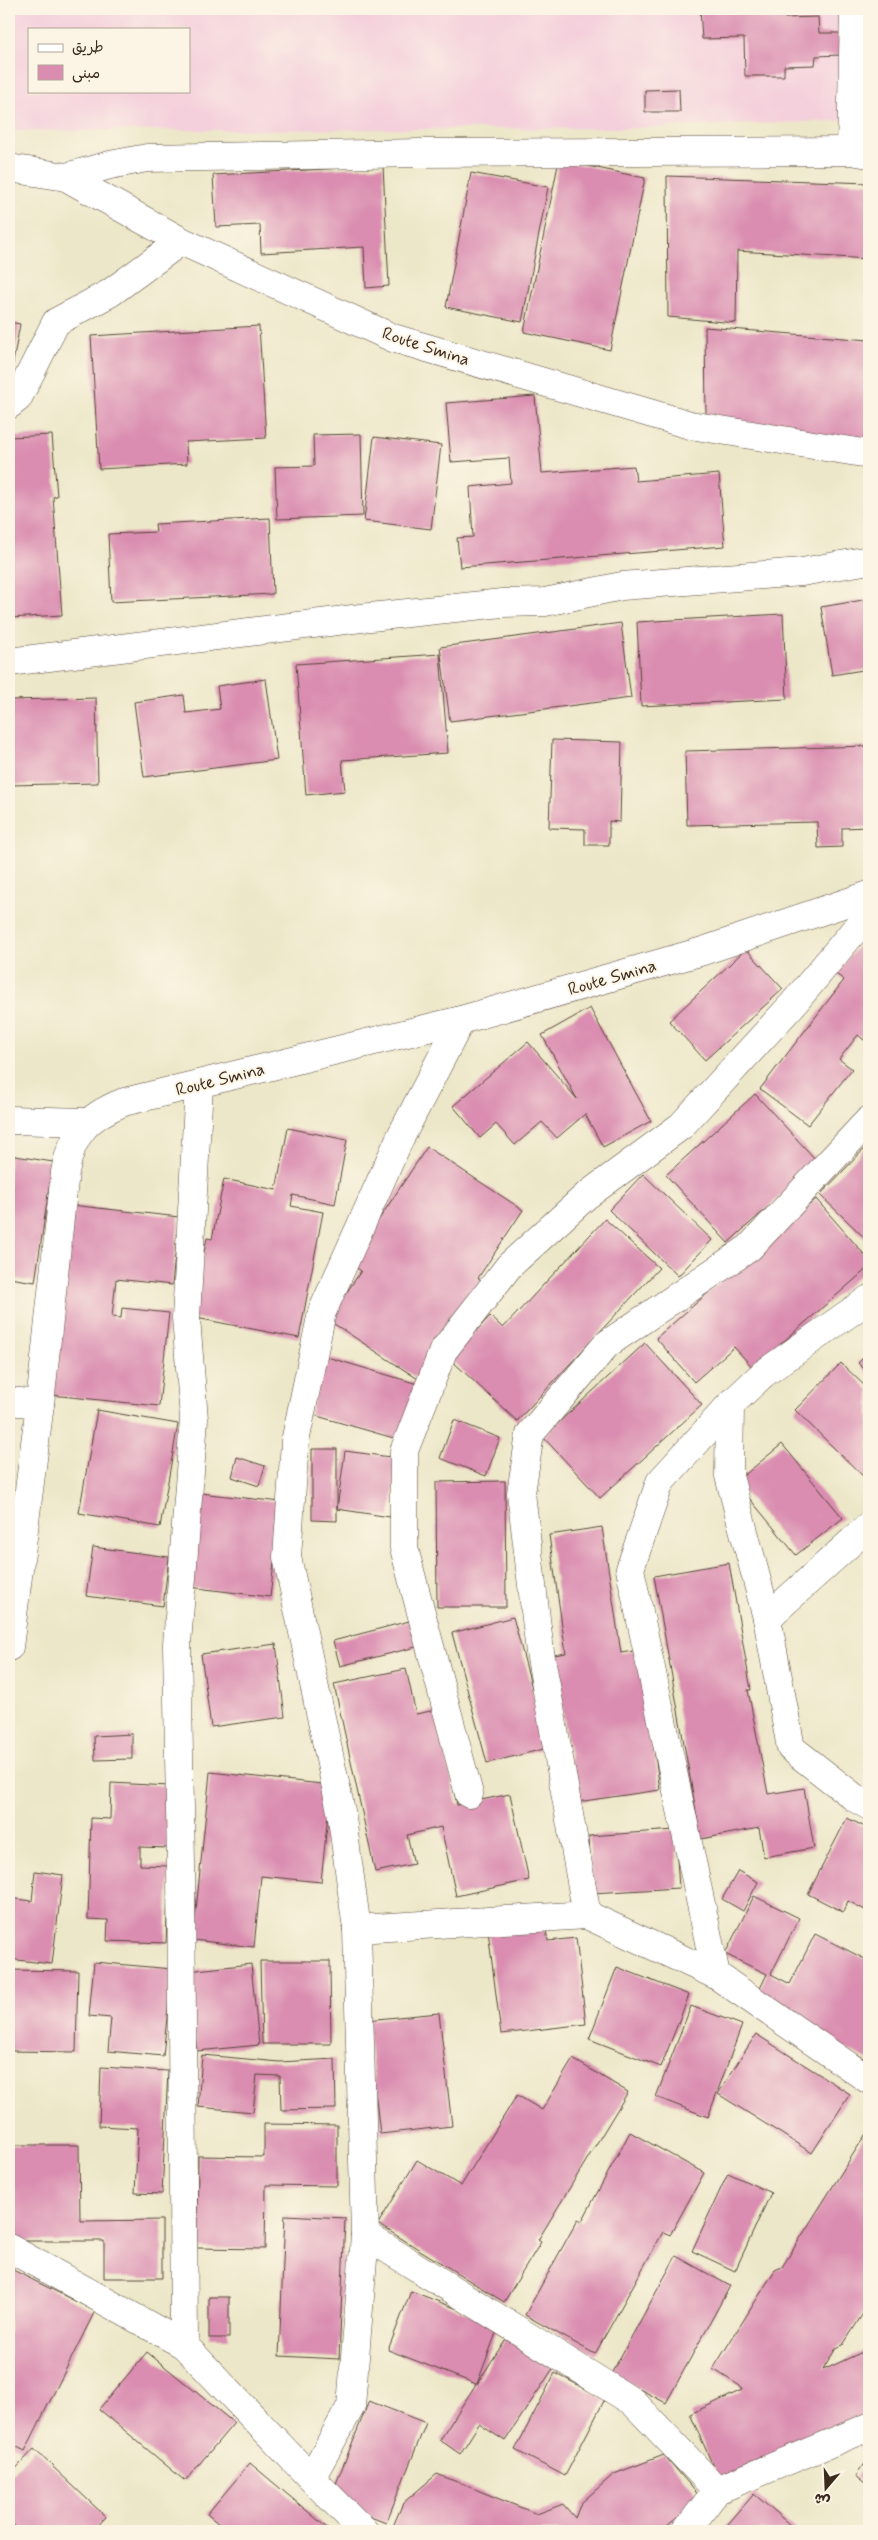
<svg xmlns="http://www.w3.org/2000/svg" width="878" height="2540" viewBox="0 0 878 2540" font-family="Mynerve,'Playpen Sans Arabic',sans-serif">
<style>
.built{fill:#f4cfdc;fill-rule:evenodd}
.building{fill:#da8db0}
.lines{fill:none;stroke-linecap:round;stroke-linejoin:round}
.minor-casing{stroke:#564638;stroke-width:29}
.minor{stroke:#fff;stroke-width:28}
.labels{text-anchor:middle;stroke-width:4;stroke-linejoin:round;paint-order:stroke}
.street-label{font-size:18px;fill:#3b2a1e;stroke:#fcf5e5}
</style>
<rect width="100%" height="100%" fill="#fcf5e5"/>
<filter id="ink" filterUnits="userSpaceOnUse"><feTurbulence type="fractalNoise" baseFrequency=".02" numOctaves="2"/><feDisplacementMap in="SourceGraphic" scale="10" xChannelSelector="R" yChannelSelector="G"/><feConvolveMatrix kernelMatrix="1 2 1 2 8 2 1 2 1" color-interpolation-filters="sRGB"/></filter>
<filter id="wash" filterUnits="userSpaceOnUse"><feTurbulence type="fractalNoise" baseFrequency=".0096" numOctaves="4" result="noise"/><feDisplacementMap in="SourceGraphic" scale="20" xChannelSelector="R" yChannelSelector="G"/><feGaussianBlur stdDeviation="1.12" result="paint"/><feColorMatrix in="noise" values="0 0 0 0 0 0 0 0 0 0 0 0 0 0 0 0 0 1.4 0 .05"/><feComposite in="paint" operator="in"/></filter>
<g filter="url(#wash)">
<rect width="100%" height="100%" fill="#ede7c9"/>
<path class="built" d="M9,9H868L861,120L636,128L9,131ZM29,29H189V91H29Z"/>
<g id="blocks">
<g class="building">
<polygon points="700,9 785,9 785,18 818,17 819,33 840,33 840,55 816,56 815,65 784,66 784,76 745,76 744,38 702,39"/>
<polygon points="868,41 869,41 869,107 861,106"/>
<polygon points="679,89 680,112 645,112 645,90"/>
<polygon points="559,160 645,178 610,350 524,332"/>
<polygon points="383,166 389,286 366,288 364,247 261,253 260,225 216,227 213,175"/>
<polygon points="471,173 548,187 522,322 446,307"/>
<polygon points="667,176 869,183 869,259 737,251 736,323 668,317"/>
<polygon points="9,322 20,324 10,379 9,379"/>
<polygon points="259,326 266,438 186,442 187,464 99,469 91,336"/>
<polygon points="705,327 869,340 869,445 706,415"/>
<polygon points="535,396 542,473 634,466 636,481 719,474 725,546 460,567 457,538 473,537 470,487 511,483 509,458 451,462 446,403"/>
<polygon points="361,434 363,516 277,519 275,467 314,466 313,435"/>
<polygon points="52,435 57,496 53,497 62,615 9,618 9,437"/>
<polygon points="374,437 441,445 431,529 364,521"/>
<polygon points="270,518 273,594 111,602 108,534 156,532 155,524"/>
<polygon points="869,599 869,669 832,675 821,607"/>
<polygon points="783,614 787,699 641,706 637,622"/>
<polygon points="621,623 631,698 450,721 440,647"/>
<polygon points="440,654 448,753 342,760 345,791 306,795 296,664"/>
<polygon points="266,679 277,760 144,777 134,702 184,695 186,713 220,709 217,686"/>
<polygon points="96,698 98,783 9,785 9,700"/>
<polygon points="552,740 622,742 620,822 609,821 609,845 585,845 585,829 549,828"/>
<polygon points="869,746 869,827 842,828 842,847 818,848 817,822 687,825 685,751"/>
<polygon points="869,931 869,1044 858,1035 839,1059 852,1069 808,1125 760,1089 844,980 836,974"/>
<polygon points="746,949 783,989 705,1060 669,1021"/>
<polygon points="590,1008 651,1121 603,1147 585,1114 557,1138 542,1122 515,1145 496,1124 480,1138 453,1106 528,1042 577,1099 542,1035"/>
<polygon points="755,1094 818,1162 728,1243 666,1175"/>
<polygon points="288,1128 347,1140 335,1204 293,1195 291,1206 323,1212 299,1338 191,1317 207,1238 212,1239 224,1179 276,1190"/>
<polygon points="869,1144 869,1242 820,1195"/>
<polygon points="427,1147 523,1210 478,1278 483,1281 418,1379 328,1320 361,1271 350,1263"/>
<polygon points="9,1155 53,1162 35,1282 9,1278"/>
<polygon points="643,1174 712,1240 678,1276 609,1210"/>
<polygon points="816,1199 869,1260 869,1267 753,1368 734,1347 694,1382 656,1338"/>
<polygon points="71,1205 179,1217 172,1285 116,1279 112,1317 121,1318 122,1308 169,1313 159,1406 51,1395"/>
<polygon points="605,1219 659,1268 517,1421 450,1359 490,1316 503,1328"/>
<polygon points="645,1343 702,1405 600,1498 543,1437"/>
<polygon points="869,1352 869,1374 858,1363"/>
<polygon points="327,1357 421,1385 404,1441 310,1414"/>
<polygon points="841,1363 869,1390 869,1482 795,1410"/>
<polygon points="97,1410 178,1424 160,1527 79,1513"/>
<polygon points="454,1420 500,1438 486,1476 440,1458"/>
<polygon points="782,1444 843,1518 796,1555 736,1482"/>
<polygon points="312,1449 337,1449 337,1521 312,1520"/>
<polygon points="345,1451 398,1458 390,1517 337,1509"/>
<polygon points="237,1457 265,1466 259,1486 232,1477"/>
<polygon points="505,1481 506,1607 437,1607 436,1482"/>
<polygon points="200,1493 281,1502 270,1597 189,1587"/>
<polygon points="602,1527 621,1653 640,1650 660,1790 577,1802 554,1655 566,1653 549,1535"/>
<polygon points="93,1547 169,1557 163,1606 86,1596"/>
<polygon points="729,1563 751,1690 748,1690 768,1794 804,1788 814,1848 764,1857 759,1828 701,1839 654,1576"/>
<polygon points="513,1617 548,1748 487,1763 452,1633"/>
<polygon points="413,1620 420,1646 340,1666 333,1641"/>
<polygon points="276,1644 285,1717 211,1727 201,1654"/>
<polygon points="406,1669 416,1714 436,1710 457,1805 510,1794 529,1880 456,1896 441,1827 407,1835 414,1864 375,1872 334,1684"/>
<polygon points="132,1734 132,1759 95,1760 94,1736"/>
<polygon points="210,1772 331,1785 321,1882 261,1876 254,1947 193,1940"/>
<polygon points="111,1783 170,1786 168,1848 140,1847 140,1865 169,1866 166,1943 107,1941 108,1920 88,1919 91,1818 110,1819"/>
<polygon points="847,1818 869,1829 869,1912 848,1901 843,1912 808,1894"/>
<polygon points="675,1830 679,1888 592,1893 589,1836"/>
<polygon points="35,1871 63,1875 52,1964 9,1959 9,1898 32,1901"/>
<polygon points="738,1871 758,1882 743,1911 722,1899"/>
<polygon points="754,1896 799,1918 771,1974 790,1984 815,1934 869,1961 869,2061 807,2030 755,1999 767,1974 725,1954"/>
<polygon points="545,1924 548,1941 576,1938 586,2024 501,2034 488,1931"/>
<polygon points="260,1961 330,1961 331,2044 262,2044"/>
<polygon points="94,1962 172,1969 163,2056 108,2051 111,2018 89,2016"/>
<polygon points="251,1964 259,2045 197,2051 188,1971"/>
<polygon points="617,1967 689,1995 661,2067 589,2039"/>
<polygon points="9,1970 78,1971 76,2052 9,2051"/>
<polygon points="691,2006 742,2025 708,2117 656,2097"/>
<polygon points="439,2013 452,2126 380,2134 367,2020"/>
<polygon points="756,2034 850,2094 812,2153 718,2094"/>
<polygon points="202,2055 280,2062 335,2059 336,2109 281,2110 280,2076 257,2075 253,2112 198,2107"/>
<polygon points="573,2059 628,2092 538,2240 541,2242 504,2302 378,2224 417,2160 461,2186 517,2095 542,2110"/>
<polygon points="101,2067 168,2071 162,2194 135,2193 138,2128 99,2126"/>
<polygon points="264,2124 337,2125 337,2186 266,2185 265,2249 197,2248 198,2156 264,2157"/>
<polygon points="869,2129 869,2304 843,2345 836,2348 823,2370 869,2349 869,2413 720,2481 690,2414 742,2390 740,2386 713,2369 775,2270 782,2267"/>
<polygon points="630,2132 704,2173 670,2235 663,2232 595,2354 525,2315 578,2219 582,2221"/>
<polygon points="9,2145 79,2145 80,2221 162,2220 162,2278 104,2278 104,2241 9,2241"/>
<polygon points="728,2173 771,2193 735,2271 692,2251"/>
<polygon points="285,2215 345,2218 339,2359 279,2356"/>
<polygon points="676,2256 730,2286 666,2403 611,2374"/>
<polygon points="9,2268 95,2311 25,2451 9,2443"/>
<polygon points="411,2291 499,2325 477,2384 507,2337 554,2367 505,2441 479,2424 460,2454 440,2440 476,2384 388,2350"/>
<rect x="209" y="2297" width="20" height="41"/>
<polygon points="147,2352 234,2423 185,2481 99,2409"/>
<polygon points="555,2373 605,2399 565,2476 515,2450"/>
<polygon points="369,2401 426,2423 386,2523 329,2501"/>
<polygon points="34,2449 106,2517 93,2531 20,2531 9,2521 9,2476"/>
<polygon points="664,2455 701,2498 661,2531 391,2531 403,2503 437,2474 537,2514 563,2504 575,2518 581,2503 614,2474"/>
<polygon points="869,2458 869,2486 856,2476"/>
<polygon points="250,2463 331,2531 227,2531 207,2514"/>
<polygon points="754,2494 797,2531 722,2531"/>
</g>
</g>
</g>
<g filter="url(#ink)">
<use href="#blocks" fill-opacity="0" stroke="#564638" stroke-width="1"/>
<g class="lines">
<g class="minor-casing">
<g id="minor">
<polyline points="851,151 854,9"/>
<polyline points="9,168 66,177 181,241 393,338 690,425 869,454"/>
<polyline points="66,177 110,165 147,158 421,153 851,151 869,154"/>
<polyline points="9,405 18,398 56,322 110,293 181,241"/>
<polyline points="9,662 361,618 502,603 545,602 622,586 802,572 869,560"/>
<polyline points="9,1120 87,1122"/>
<polyline points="9,1401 40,1404"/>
<polyline points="730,1405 729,1476 767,1618 791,1748 855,1798 869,1806"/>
<polyline points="767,1618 869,1526"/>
<path d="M9,1647L40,1404L65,1172C72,1133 88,1116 124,1102L461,1020L703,951L869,895"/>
<polyline points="469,1794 404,1548 404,1451 443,1351 509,1266 586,1196 681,1126 793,1004 869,913"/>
<polyline points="587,1915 540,1652 521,1493 530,1434 607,1344 749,1248 869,1120"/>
<polyline points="357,1929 587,1915 716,1975 869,2080"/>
<polyline points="716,1975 630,1569 660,1482 730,1405 763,1374 869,1299"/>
<polyline points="365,2235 633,2402 717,2490"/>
<polyline points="9,2248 184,2345 311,2478 364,2531"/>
<polyline points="184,2345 181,1863 177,1644 194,1419 186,1318 199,1085"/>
<polyline points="311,2478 351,2406 365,2235 357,1929 341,1811 287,1557 295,1442 322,1312 400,1138 461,1020"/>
<polyline points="686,2531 717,2490 869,2427"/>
</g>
</g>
<use href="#minor" class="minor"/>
</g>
</g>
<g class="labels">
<g class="street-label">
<text transform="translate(426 346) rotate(18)" y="6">Route Smina</text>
<text transform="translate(612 977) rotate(-16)" y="6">Route Smina</text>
<text transform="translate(220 1079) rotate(-14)" y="6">Route Smina</text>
</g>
</g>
<rect width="878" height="2540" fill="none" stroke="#fcf5e5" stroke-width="30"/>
<rect x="28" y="28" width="162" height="65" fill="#fcf5e5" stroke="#afa495"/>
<rect x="38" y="44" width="25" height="8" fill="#ffffff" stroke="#afa495"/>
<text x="72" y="52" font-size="15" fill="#3b2a1e">طريق</text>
<rect x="38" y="65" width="25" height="15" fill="#da8db0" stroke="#afa495"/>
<text x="72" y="78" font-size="15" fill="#3b2a1e">مبنى</text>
<g transform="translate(826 2488) rotate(199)" stroke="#fcf5e5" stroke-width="4" paint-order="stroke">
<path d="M0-4L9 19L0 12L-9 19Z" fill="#3b2a1e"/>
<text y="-8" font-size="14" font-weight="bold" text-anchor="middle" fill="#3b2a1e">ش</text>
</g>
</svg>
